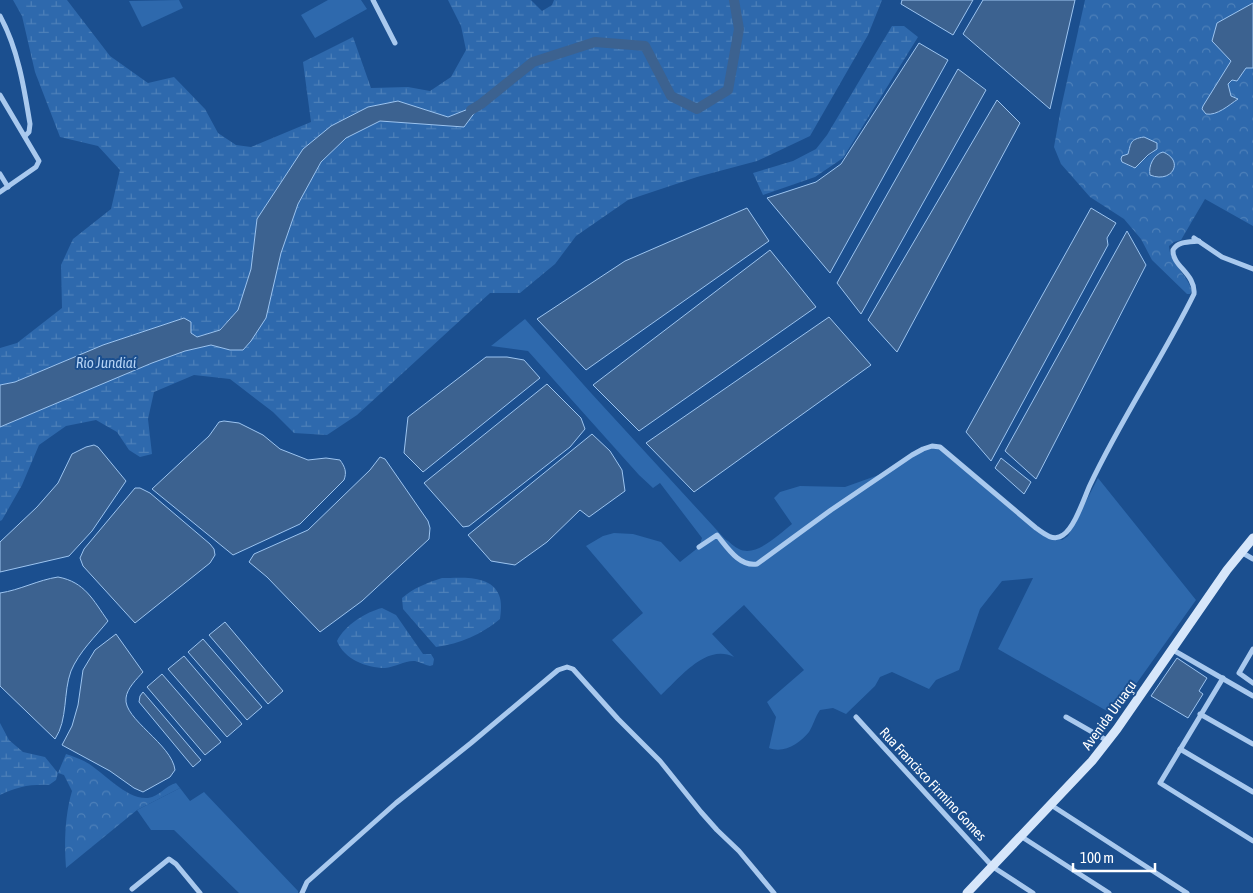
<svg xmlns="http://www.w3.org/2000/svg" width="1253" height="893" viewBox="0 0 1253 893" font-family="'Asap Condensed',sans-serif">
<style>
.green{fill:#2e69ad}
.forest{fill:url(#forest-crowns);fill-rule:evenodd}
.wetland{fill:url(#wetland-marsh)}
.water{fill:#3c6290;stroke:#9cc4f0}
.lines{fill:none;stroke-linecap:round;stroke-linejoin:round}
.river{stroke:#3c6290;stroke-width:10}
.street{stroke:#a9c9ee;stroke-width:5}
.secondary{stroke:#d6e6fa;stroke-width:9}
.labels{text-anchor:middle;stroke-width:4;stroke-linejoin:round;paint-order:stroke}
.street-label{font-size:14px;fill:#fff;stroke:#1b4f8f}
.water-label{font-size:15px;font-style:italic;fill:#b5d3f5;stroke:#1b4f8f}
</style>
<defs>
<pattern id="forest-crowns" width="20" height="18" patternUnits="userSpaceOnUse" patternTransform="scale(1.25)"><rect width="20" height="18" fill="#2e69ad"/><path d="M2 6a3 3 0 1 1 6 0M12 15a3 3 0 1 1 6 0" fill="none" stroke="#4d80b9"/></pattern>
<pattern id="wetland-marsh" width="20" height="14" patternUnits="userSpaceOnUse" patternTransform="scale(1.25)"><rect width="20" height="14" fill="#2e69ad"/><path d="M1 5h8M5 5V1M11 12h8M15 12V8" fill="none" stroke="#4d80b9"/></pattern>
</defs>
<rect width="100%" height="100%" fill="#1b4f8f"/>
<g class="green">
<polygon points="179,0 183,8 142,27 129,1"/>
<polygon points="328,0 361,0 367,9 315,38 301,15"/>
<path d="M525,319L591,393L725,539C730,542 734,547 739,549C756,558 779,534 792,524L774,498L780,492L800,486L845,487L887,472L923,449L940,447L1036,529L1062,540L1068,536L1098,478L1196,600L1114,715L998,649L1033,578L1002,581L980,609L959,670L936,680L929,689L892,672L880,677L875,686L846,714L833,708L820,710C815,717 813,726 809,732C800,743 784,754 769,748L776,717L767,702L804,670L744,605L712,634L734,657C706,643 680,678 661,695L612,640L643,613L586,546L603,536L614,533L633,534L661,542L680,562L699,547L702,538L660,483L653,488L639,475L528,351L491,346Z"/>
<polygon points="180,788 190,801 204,792 298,891 298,893 239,893 174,830 151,830 137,810"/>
</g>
<g class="forest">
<path d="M1085,0H1253V226L1205,199L1181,240L1174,242L1169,246C1170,265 1187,273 1192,291L1190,294H1187L1152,260L1141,239L1124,219L1090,197L1061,164L1054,147L1061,108ZM1129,152H1154L1133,168L1122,162ZM1154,158L1170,175L1155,177L1150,175L1149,171Z"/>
<path d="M66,754C72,756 78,758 84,761C103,771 126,800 148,798C160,796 165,786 176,783L180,788L137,810L66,868C64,842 65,815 72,791L64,775L58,773Z"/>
</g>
<g class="wetland">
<polygon points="13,0 67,0 110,56 148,83 174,77 205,109 218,133 236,145 251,147 311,122 303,62 353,37 371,88 408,87 430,91 451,77 466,50 461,26 448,0 531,0 542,11 552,5 554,0 882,0 868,35 810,136 757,161 697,177 628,200 576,236 555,264 520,293 490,293 357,415 327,435 294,433 273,412 230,379 194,375 154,392 148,419 152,454 140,457 129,450 117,432 96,420 66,426 39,445 22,485 2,520 0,521 0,427 152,363 185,351 211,345 230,350 281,253 298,204 321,162 346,138 380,121 464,127 480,104 448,117 398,101 368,107 331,126 303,149 257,219 251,269 238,310 219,330 197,337 190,333 184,318 103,345 15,382 0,385 0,348 17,343 62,308 61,265 73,239 111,209 120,170 98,146 60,137 35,72 22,16"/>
<polygon points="892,26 904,26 918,37 843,158 815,177 763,195 753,173 793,161 816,149 827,135"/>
<path d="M442,578C460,578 491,574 499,595C502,602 501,612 500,619C482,634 460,644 436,647L403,609L402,598C414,588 426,583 442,578Z"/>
<path d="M382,608L396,615L423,654H431L434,659L433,665L430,666C425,665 420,662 415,661C406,660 395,667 385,668C366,668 344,659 337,641C345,625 366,612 382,608Z"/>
<path d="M0,723L9,740L23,752L45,757L58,773L56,780L49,785C31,784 16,787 0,795Z"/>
</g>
<g class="water">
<polygon points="902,0 973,0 953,35 901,4"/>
<polygon points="983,0 1075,0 1050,109 963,34"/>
<path d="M1253,3V68H1246L1237,81L1232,80L1228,84L1231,96L1238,99C1229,105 1217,116 1206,114L1202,109L1203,106L1231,61L1212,41L1217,23Z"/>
<polygon points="919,43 948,60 830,273 767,198 816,182 841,164"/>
<polygon points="958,69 986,90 861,314 837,283"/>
<polygon points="997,100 1020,123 897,352 868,320"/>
<polygon points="398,101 448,117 481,104 464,127 380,121 346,138 321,162 298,204 281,253 266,318 251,341 243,350 230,350 211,345 185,351 152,363 0,427 0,385 15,382 103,345 184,318 191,322 191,333 197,337 220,330 238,310 251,269 257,219 303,149 331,126 368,107"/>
<path d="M1144,137L1157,143V149L1148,155L1135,168L1122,162L1121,159L1122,156L1128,154C1131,143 1130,139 1144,137Z"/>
<path d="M1163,152C1185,161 1172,184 1150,175C1148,166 1154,154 1163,152Z"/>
<polygon points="747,208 769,241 586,370 537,319 625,261"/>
<polygon points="1091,208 1116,223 1107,238 1108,245 991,461 966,432"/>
<polygon points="1127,231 1146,265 1036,479 1005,451"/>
<polygon points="770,250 816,307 639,431 593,385"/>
<polygon points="829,317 871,365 694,492 646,443"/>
<polygon points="486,357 507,357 524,360 540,378 423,472 404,453 408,417"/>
<polygon points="547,384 581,418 585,429 570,447 469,526 463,527 424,483"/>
<path d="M224,421L239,423L263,435L280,449L308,460L326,458L340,460C345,467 347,472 344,480L300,524L233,555L152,489L209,436L219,422Z"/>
<polygon points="592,434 610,451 622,470 625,491 589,517 580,510 547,542 515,565 491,561 468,535"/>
<polygon points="94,445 98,447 126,481 92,531 69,556 0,572 0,542 37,507 58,483 72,454 86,447"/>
<polygon points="380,457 385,459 428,521 430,528 429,539 362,601 320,632 267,577 249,562 254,554 308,530 370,470"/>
<polygon points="1001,458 1031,482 1024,494 995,468"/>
<polygon points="135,488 140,488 150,493 210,544 214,549 215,555 210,563 135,623 83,566 80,558 84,549"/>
<path d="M58,577C85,582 93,600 108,621C95,637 79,652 71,671C63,692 68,720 55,739L0,686V593C20,590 38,580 58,577Z"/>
<polygon points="225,622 283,691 268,704 209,635"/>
<path d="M116,634L143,672C137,679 127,688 126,698C123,719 172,744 175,770L170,777L143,792L134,788L110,771L62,745L72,726L78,705L83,670L95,650Z"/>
<polygon points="203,639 262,707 247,720 188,652"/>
<polygon points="184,656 242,724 227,737 168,669"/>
<polygon points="1177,658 1207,678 1199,691 1203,694 1188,718 1151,696"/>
<polygon points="162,674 221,742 205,755 147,687"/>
<polygon points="143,692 201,760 193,767 139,702 140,696"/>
</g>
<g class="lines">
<polyline class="river" points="471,110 481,104 533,62 595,42 645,46 671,96 697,109 728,90 739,29 734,0"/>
<g class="street">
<polyline points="373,0 395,43"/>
<path d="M0,16C18,49 24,87 30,124L29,132L25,136"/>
<polyline points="0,95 39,161 36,167 0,192"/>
<polyline points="0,174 8,187"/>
<polyline points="1194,238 1222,257 1253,269"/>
<path d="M699,547L717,535C727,547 739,567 757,564L831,510L912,455L923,449L932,446L940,447L1036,528C1044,534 1054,542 1063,535C1075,527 1084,498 1090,485C1121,419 1162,359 1194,294C1196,274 1172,266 1173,250C1178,241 1189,242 1199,241"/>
<polyline points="1241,552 1253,559"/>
<polyline points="1253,649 1239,673 1253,683"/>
<polyline points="1173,650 1253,696"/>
<polyline points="1223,678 1160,783 1253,841"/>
<polyline points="1200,714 1253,744"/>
<polyline points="856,717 993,867 1033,893"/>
<polyline points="1066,717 1108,741"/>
<polyline points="1180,749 1253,792"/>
<polyline points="1051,805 1187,893"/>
<polyline points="1022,837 1109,893"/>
<polyline points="132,889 169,859 176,864 200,893"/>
<polyline points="302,893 307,882 396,803 471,743 558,670 567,667 573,669 618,719 660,761 701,812 717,830 739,851 774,893"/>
</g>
<polyline class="secondary" points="967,893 1092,761 1117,729 1227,570 1253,538"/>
</g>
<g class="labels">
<g class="street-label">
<text transform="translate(1109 715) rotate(-54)" y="5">Avenida Uruaçu</text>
<text transform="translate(933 784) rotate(47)" y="5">Rua Francisco Firmino Gomes</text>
</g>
<g class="water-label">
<text x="106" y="368">Rio Jundiaí</text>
</g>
</g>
<path d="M1073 863v8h82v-8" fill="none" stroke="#ffffff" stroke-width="2.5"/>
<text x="1080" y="863" font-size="15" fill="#ffffff" stroke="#1b4f8f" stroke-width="4" paint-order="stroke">100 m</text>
</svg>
